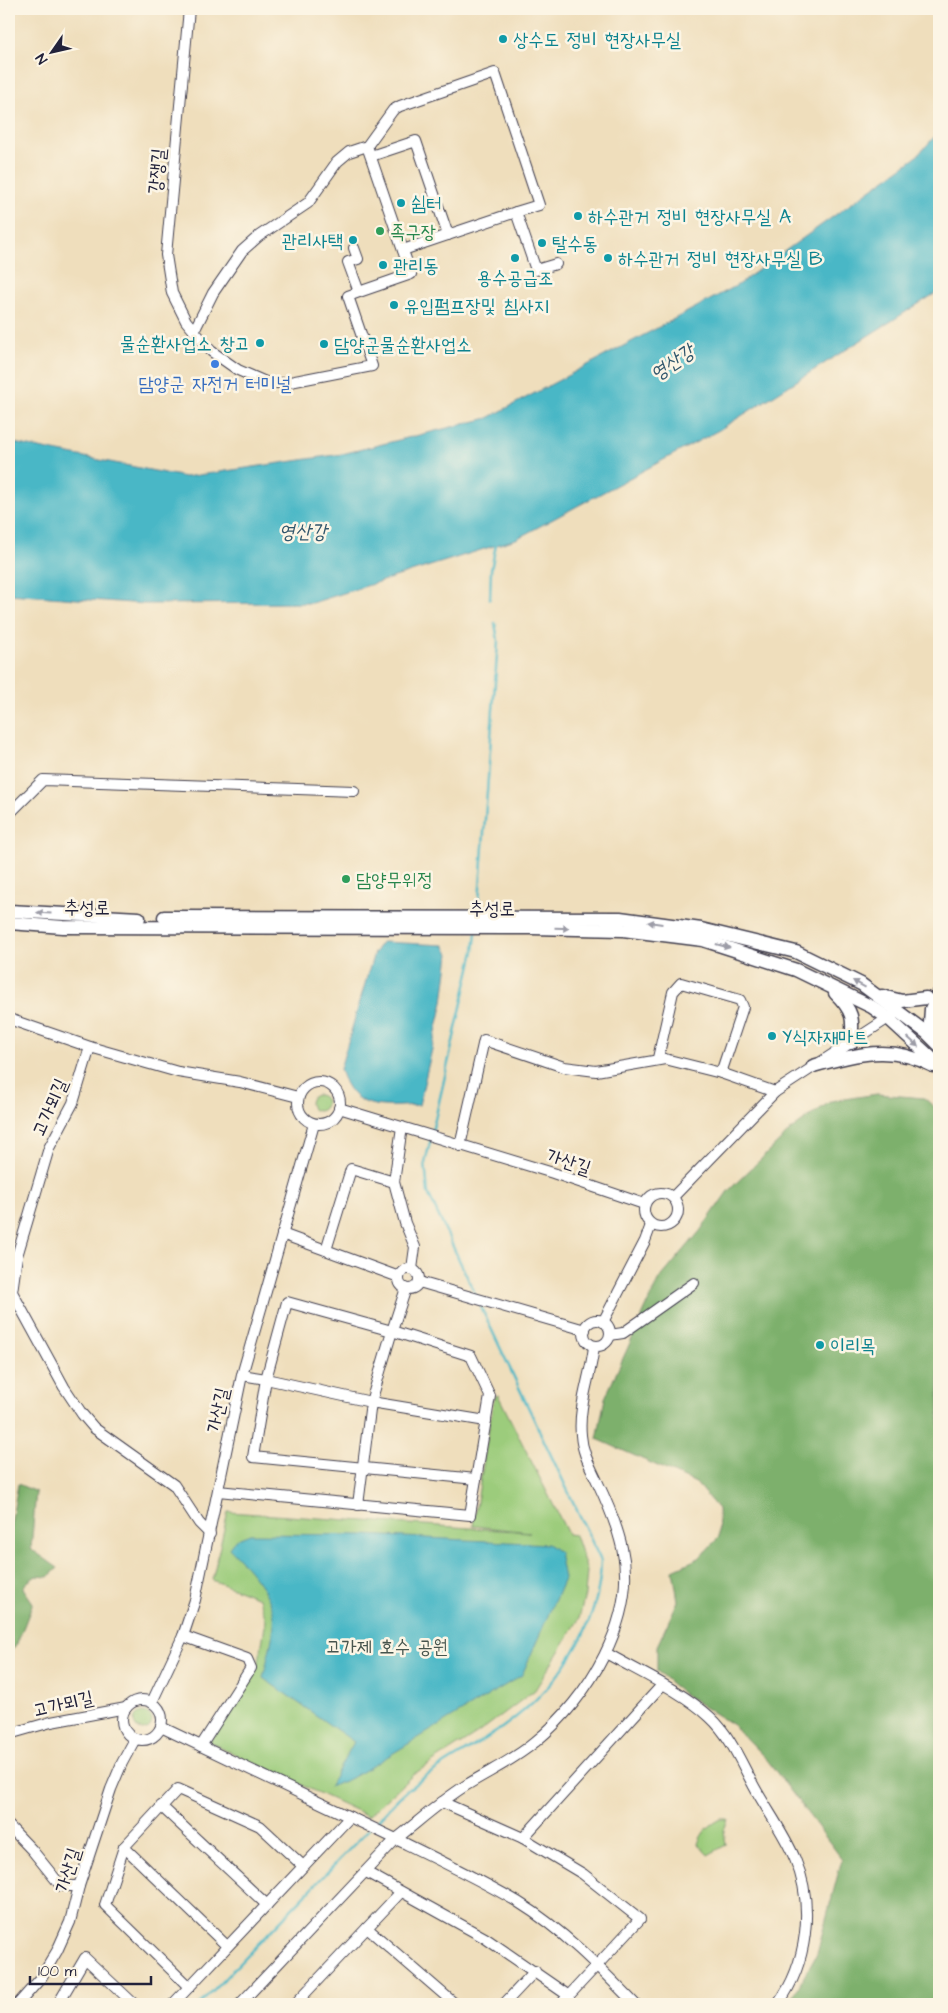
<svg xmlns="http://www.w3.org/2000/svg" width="948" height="2013" viewBox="0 0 948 2013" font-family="'Architects Daughter','Poor Story',sans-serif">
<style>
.green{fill:#9ccc7c;stroke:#5f775c}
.forest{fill:#7db06c;stroke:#506954}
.water{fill:#4ab7c6;stroke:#366c80}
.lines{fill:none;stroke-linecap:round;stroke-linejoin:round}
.stream{stroke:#4ab7c6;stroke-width:2.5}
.minor-casing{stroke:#413e4e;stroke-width:12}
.major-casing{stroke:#413e4e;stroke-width:15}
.minor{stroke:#fff;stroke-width:10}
.major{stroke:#fff;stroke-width:12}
.oneway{fill:#9c9ca7}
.culture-dot{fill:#0f9aa8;stroke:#fcf5e5;stroke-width:2}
.leisure-dot{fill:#2e9e5b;stroke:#fcf5e5;stroke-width:2}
.shop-dot{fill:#3f7fe0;stroke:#fcf5e5;stroke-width:2}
.labels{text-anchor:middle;stroke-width:5;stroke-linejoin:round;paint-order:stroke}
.culture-label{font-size:19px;fill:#0d838f;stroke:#fcf5e5;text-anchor:start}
.street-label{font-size:19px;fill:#22223b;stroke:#fcf5e5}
.leisure-label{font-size:19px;fill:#27864d;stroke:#fcf5e5;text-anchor:start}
.shop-label{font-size:19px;fill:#366cbe;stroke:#fcf5e5}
.park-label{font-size:19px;fill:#47554e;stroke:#fcf5e5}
.water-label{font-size:20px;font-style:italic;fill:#30566c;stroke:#fcf5e5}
</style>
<rect width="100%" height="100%" fill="#fcf5e5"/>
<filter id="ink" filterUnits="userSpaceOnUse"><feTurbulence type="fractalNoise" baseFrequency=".02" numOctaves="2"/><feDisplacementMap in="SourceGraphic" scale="10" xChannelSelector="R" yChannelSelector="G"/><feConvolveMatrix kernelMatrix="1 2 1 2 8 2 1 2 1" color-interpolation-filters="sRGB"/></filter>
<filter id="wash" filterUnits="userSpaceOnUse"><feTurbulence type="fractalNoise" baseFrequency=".0096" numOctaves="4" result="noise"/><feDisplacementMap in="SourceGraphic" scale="20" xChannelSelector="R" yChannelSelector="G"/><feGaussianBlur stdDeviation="1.12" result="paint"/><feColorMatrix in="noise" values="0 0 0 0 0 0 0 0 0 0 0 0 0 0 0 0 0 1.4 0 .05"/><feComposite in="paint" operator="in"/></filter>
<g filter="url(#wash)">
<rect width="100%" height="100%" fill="#efdebc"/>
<g class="green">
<circle cx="318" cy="1103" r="8"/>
<polygon points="498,1395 568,1534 575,1535 587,1571 585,1595 579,1619 535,1690 478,1733 414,1774 368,1816 209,1742 258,1667 266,1620 259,1598 212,1580 228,1512 530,1532 473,1526 494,1397"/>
<circle cx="143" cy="1721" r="9"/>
<path d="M721,1819H728L724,1830L726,1845L708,1855L698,1844C702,1831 710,1825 721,1819Z"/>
</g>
<g class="forest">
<polygon points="877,1094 924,1098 939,1111 939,2004 789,2004 817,1953 842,1859 768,1761 733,1725 682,1693 657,1671 657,1646 678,1601 673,1570 699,1558 719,1537 718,1509 696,1483 597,1439 605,1398 658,1281 700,1231 728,1191 791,1130 831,1101"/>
<polygon points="18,1484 36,1492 31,1549 58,1568 48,1577 36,1576 26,1583 23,1588 33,1603 17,1644 9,1654 9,1536"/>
</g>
<g class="water">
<polygon points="939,132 939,291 719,430 516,539 312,603 145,604 9,594 9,442 185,477 342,454 488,418 736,286 915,158"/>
<path d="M382,942L444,945L449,954L443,1002L419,1105C382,1107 352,1112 340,1069L374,953Z"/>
<path d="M250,1534L364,1535L548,1544L559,1552L564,1579L522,1675L377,1763L349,1779L329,1787L354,1742L263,1678C266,1664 276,1628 274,1616C269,1589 247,1567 229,1548L235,1540Z"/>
</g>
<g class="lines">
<g class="stream">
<polyline points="490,599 491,570 496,544"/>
<polyline points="478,915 498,641 495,623"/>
<polyline points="432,1132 474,951 476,933"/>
<polyline points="431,1138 425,1163 428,1193 476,1296"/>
<path d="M373,1825C383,1815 392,1804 402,1795C432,1768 470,1751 503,1727C557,1688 600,1629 601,1561L479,1303"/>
<polyline points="200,2004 369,1829"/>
</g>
</g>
</g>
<g filter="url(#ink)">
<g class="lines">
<g class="minor-casing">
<g id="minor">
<polyline points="189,9 166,255 172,293 186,321 211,351 238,370 268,383 285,383 372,366 348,296 359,292"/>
<polyline points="371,156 416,141 448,235"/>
<polyline points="354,248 358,259 348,262 359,292 411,274 367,146"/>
<polyline points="403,250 516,212 536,270 556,264"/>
<polyline points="194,331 213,293 242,251 259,236 308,203 337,162 349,152 367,146 393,110 400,106 495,73 539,205 516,212"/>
<polyline points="9,814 43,780 354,791"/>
<polyline points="9,1019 90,1047 178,1072 240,1082 298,1097"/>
<polyline points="658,1058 673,992 681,983 740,1000 743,1007 721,1073"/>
<circle cx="319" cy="1103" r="21"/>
<polyline points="339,1108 553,1173 644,1204"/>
<polyline points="402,1127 394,1182 405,1223 415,1247 412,1269"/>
<polyline points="460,1146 484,1040 564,1067 596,1071 665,1059 721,1073 775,1092"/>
<circle cx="661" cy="1210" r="17"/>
<polyline points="673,1197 775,1092 893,1015"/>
<polyline points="282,1234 399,1277"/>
<polyline points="326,1250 351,1169 394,1182"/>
<polyline points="9,1256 17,1256 49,1148 73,1103 90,1047"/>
<polyline points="17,1256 12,1292 64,1387 82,1414 94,1428 174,1485 199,1523 210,1534"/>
<circle cx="409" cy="1279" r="10"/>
<polyline points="419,1282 585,1330"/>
<circle cx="597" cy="1333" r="13"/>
<polyline points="603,1322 645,1241 651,1225"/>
<polyline points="610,1335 623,1333 694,1283"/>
<polyline points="242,1375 266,1379 253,1457 476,1479"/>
<polyline points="218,1491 470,1515 490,1396 471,1356 392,1331 406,1288"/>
<polyline points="358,1505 371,1402 392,1331 287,1302 266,1379 371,1402 486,1421"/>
<polyline points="183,1636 247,1659 251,1668 201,1746"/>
<path d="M606,1653C639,1672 682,1691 710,1717C731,1736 742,1765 756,1790C769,1813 785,1835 795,1859C815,1906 807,1964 778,2004"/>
<circle cx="142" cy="1720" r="20"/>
<polyline points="152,1702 183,1636 195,1600 242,1375 314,1124"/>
<path d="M161,1727L396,1839C419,1821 441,1801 465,1786C489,1771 514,1760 535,1742C588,1699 638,1618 622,1548C617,1525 607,1502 597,1481C590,1466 582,1452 581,1435C578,1405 591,1376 594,1346"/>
<polyline points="9,1734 51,1722 126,1708"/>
<polyline points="442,1802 523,1838 662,1685"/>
<polyline points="161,1806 267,1905"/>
<polyline points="9,1826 32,1850 61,1886 79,1886"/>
<polyline points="523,1838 583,1874 640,1919 561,2004"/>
<polyline points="124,1847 105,1905 189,1987"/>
<polyline points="366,1872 485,1938 569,1996"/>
<polyline points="367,1928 455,2004"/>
<polyline points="227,1946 124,1847 178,1789 260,1826 303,1866"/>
<polyline points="18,2004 41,1978 57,1951 70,1922 79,1886 111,1789 122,1763 135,1739"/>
<polyline points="58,2004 85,1958 134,2004"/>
<polyline points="173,2004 350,1817"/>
<path d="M240,2004L396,1839C437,1859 479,1879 518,1902C562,1929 599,1967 635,2004"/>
<polyline points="295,2004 400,1893"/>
<polyline points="504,2004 535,1971"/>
</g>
</g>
<g class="major-casing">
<g id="major">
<polyline points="9,911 139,918"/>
<polyline points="164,917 620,918 701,929 796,952 861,984 927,1033 939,1045"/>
<polyline points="9,923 63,927 532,928 623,930 703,940 796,970 872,1007 889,1019 939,1065"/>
<path d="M835,993C853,1011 854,1018 851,1043"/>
<polyline points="939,993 931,1009 930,1023 939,1034"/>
<polyline points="882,996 902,1001 926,998"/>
<path d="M813,1066C855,1054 892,1044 933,1066"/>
</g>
</g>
<use href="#minor" class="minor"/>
<use href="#major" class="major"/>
</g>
<defs><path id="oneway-solid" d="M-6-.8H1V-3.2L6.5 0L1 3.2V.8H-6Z" transform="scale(1.25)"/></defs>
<g class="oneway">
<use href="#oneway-solid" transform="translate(44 913) rotate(-177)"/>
<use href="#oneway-solid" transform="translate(655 923) rotate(-173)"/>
<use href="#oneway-solid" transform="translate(562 928) rotate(2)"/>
<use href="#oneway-solid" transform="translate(723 946) rotate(15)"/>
<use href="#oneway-solid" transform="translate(859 984) rotate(-151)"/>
<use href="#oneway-solid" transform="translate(913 1042) rotate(42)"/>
</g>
</g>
<g class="culture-dot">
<circle cx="503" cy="39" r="5"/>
<circle cx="401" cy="203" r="5"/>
<circle cx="578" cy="216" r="5"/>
<circle cx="353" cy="240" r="5"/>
<circle cx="542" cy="243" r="5"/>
<circle cx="515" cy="258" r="5"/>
<circle cx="608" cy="258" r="5"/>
<circle cx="383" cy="265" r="5"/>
<circle cx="394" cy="305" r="5"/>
<circle cx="260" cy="343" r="5"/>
<circle cx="324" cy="344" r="5"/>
<circle cx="772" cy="1036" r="5"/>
<circle cx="820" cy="1345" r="5"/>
</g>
<g class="leisure-dot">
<circle cx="380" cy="231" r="5"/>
<circle cx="346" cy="879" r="5"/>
</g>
<circle class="shop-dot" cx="215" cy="364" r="5"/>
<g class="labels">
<g class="culture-label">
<text x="513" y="46">상수도 정비 현장사무실</text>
<text x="411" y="210">쉼터</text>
<text x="588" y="223">하수관거 정비 현장사무실 A</text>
<text x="343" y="247" text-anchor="end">관리사택</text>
<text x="552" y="250">탈수동</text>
<text x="618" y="265">하수관거 정비 현장사무실 B</text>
<text x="393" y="272">관리동</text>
<text x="515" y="284" text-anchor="middle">용수공급조</text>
<text x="404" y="312">유입펌프장및 침사지</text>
<text x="250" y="350" text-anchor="end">물순환사업소 창고</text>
<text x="334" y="351">담양군물순환사업소</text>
<text x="782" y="1043">Y식자재마트</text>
<text x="830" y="1352">이리목</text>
</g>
<g class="street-label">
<text transform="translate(156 171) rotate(-85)" y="7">강쟁길</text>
<text x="87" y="914">추성로</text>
<text x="492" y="915">추성로</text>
<text transform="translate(49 1107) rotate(-66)" y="7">고가뫼길</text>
<text transform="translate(569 1161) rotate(18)" y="7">가산길</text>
<text transform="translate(217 1410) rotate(-78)" y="7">가산길</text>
<text transform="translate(63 1703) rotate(-13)" y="7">고가뫼길</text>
<text transform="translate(67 1870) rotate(-73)" y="7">가산길</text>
</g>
<g class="leisure-label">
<text x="390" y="238">족구장</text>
<text x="356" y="886">담양무위정</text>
</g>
<g class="shop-label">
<text x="215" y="390">담양군 자전거 터미널</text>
</g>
<g class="park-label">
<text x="387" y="1653">고가제 호수 공원</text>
</g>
<g class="water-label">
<text transform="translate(672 362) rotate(-34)" y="7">영산강</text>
<text x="303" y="538">영산강</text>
</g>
</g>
<rect width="948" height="2013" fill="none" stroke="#fcf5e5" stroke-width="30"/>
<g transform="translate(52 52) rotate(236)" stroke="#fcf5e5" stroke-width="4" paint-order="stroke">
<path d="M0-4L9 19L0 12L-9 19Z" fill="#22223b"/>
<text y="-8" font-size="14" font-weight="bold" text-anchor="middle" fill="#22223b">N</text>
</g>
<path d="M30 1976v8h121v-8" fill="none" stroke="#22223b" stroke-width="2.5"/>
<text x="38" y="1976" font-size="15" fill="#22223b" stroke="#fcf5e5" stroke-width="4" paint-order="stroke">100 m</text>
</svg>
